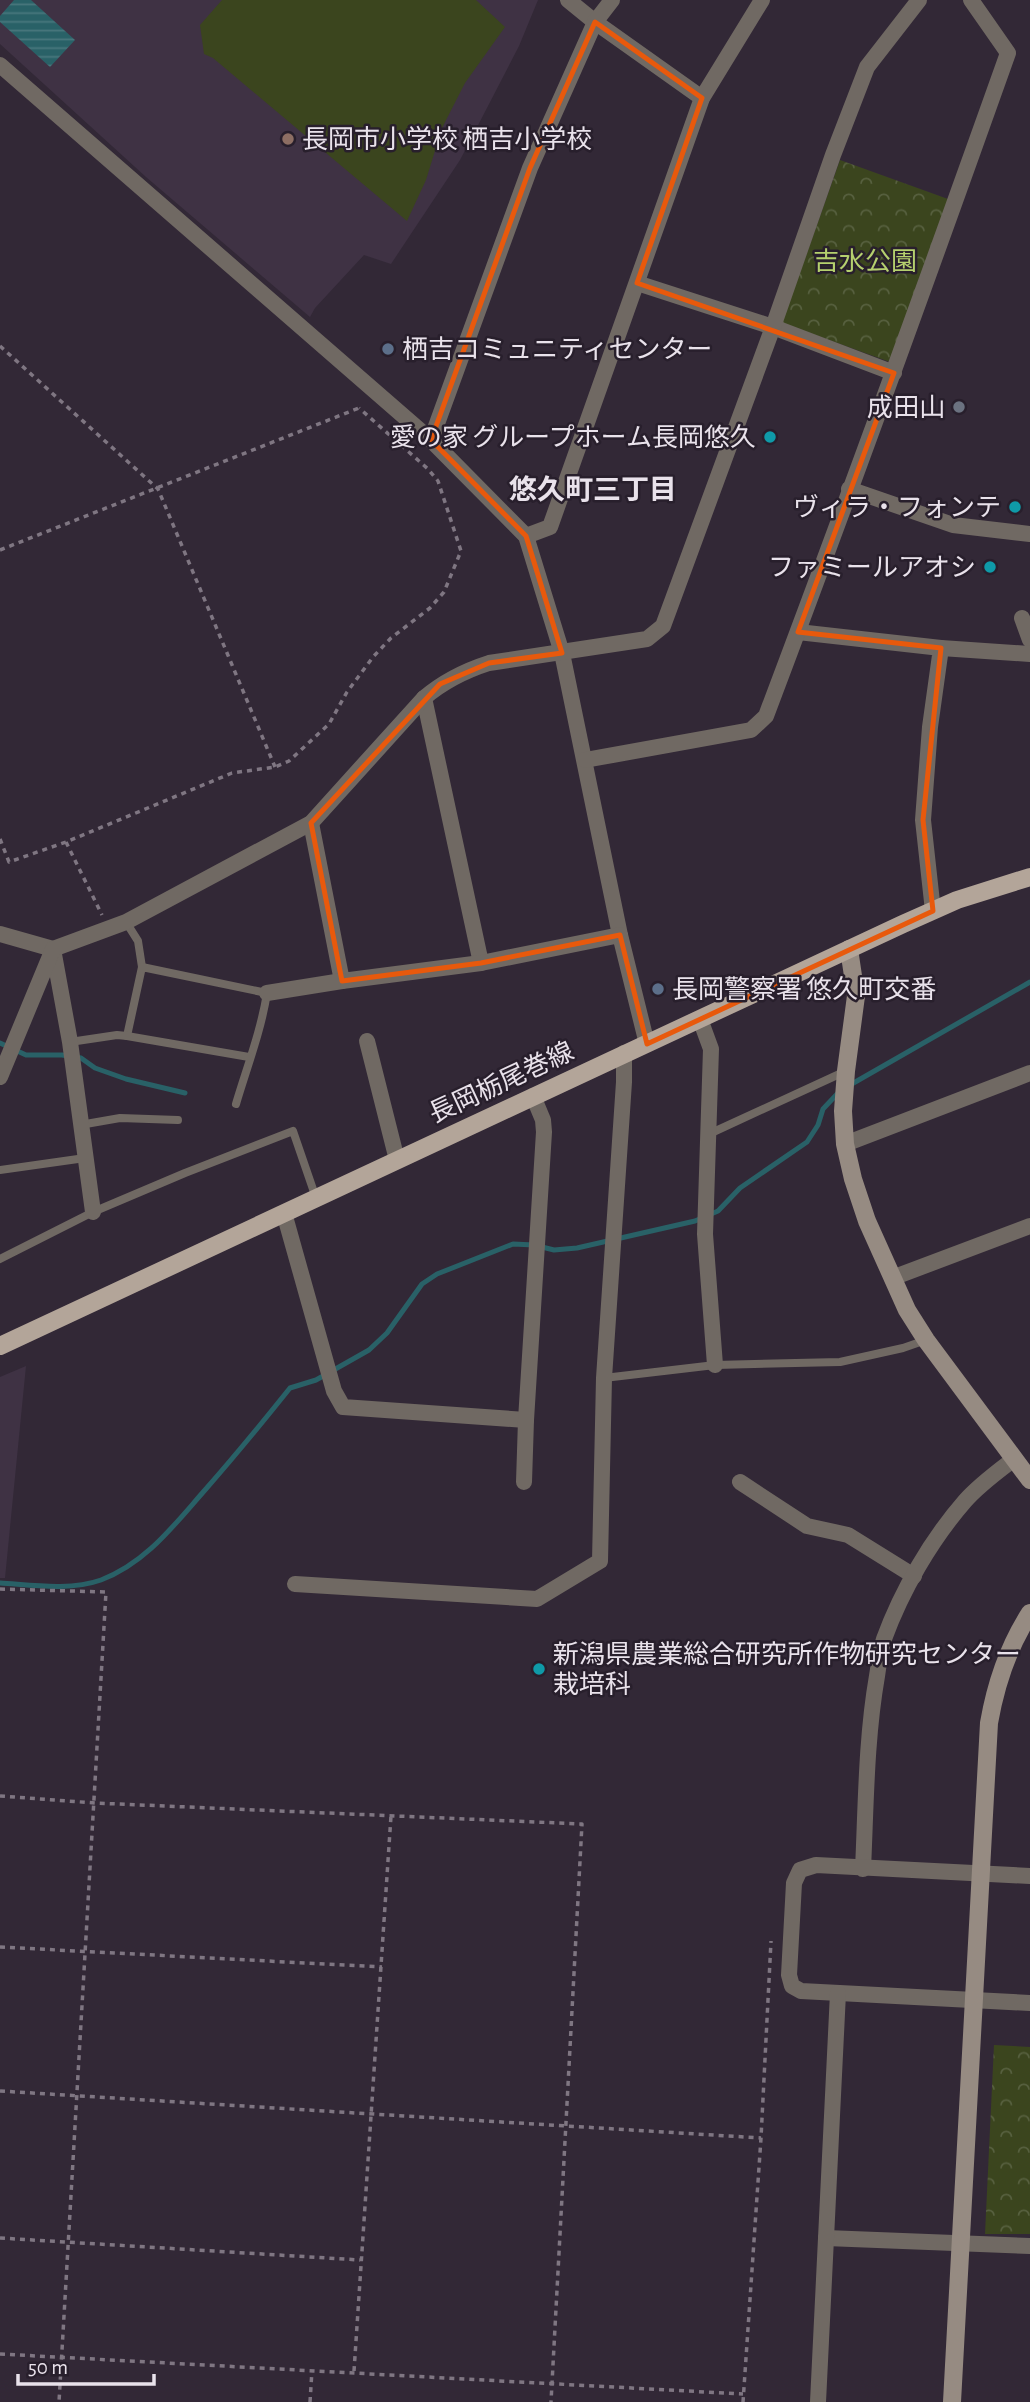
<svg xmlns="http://www.w3.org/2000/svg" width="1030" height="2402" viewBox="0 0 1030 2402" font-family="'Alegreya Sans','Noto Sans JP',sans-serif">
<style>
.built{fill:#3f3244}
.park{fill:url(#park-crowns)}
.pitch{fill:#3b451e}
.water{fill:url(#water-rules)}
.lines{fill:none;stroke-linecap:round;stroke-linejoin:round}
.stream{stroke:#296167;stroke-width:5}
.path{stroke:#7f7682;stroke-width:3.5;stroke-dasharray:5 5;stroke-linecap:butt}
.lane{stroke:#706963;stroke-width:8}
.street{stroke:#706963;stroke-width:16}
.secondary{stroke:#968b82;stroke-width:18}
.primary{stroke:#b3a599;stroke-width:18}
.marked{fill:none;stroke:#e8590c;stroke-width:5;stroke-linejoin:round}
.education-dot{fill:#8d6e63;stroke:#281f2c;stroke-width:2.5}
.service-dot{fill:#5c6f8a;stroke:#281f2c;stroke-width:2.5}
.worship-dot{fill:#6b7280;stroke:#281f2c;stroke-width:2.5}
.culture-dot{fill:#0f9aa8;stroke:#281f2c;stroke-width:2.5}
.labels{text-anchor:middle;stroke-width:5;stroke-linejoin:round;paint-order:stroke}
.poi-label{font-size:26px;fill:#e9e2eb;stroke:#281f2c;text-anchor:start}
.park-label{font-size:26px;fill:#b5d06e;stroke:#281f2c}
.street-label{font-size:26px;fill:#e9e2eb;stroke:#281f2c}
.neighbourhood-label{font-size:28px;font-weight:bold;fill:#e9e2eb;stroke:#281f2c}
</style>
<defs>
<pattern id="park-crowns" width="20" height="18" patternUnits="userSpaceOnUse" patternTransform="scale(1.75)"><rect width="20" height="18" fill="#3b451e"/><path d="M2 6a3 3 0 1 1 6 0M12 15a3 3 0 1 1 6 0" fill="none" stroke="#57603f"/></pattern>
<pattern id="water-rules" width="6" height="5" patternUnits="userSpaceOnUse" patternTransform="scale(1.75)"><rect width="6" height="5" fill="#296167"/><path d="M0 2.5h6" fill="none" stroke="#48777d"/></pattern>
</defs>
<rect width="100%" height="100%" fill="#322836"/>
<g class="built">
<polygon points="0,0 538,0 519,46 460,160 391,264 364,255 315,308 310,317 146,177 0,44"/>
<polygon points="26,1366 5,1578 0,1578 0,1377"/>
</g>
<g class="park">
<polygon points="840,160 948,199 890,362 782,323"/>
<polygon points="994,2045 1030,2047 1030,2234 985,2234"/>
</g>
<polygon class="pitch" points="222,0 476,0 505,27 465,83 442,128 426,180 407,221 213,58 204,54 200,25"/>
<polygon class="water" points="14,0 31,0 75,40 50,67 0,22 0,16"/>
<g class="lines">
<g class="stream">
<polyline points="0,1043 26,1055 62,1055 81,1058 95,1068 126,1079 185,1093"/>
<polyline points="850,1085 1030,982"/>
<path d="M0,1583C32,1585 70,1591 101,1580C146,1563 174,1525 205,1490C234,1457 262,1423 290,1388L316,1380L369,1350L387,1333L422,1284L437,1274L513,1244L534,1245L554,1250L577,1248L695,1221L718,1211L740,1188L807,1142L818,1125L823,1109L839,1092"/>
</g>
<g class="path">
<polyline points="0,346 158,489 275,767"/>
<polyline points="0,550 359,408"/>
<polyline points="0,839 9,862 66,842 232,773 275,767 289,761 329,724 347,692 373,657 391,638 430,608 444,592 461,551 438,481 428,469 359,408"/>
<polyline points="66,842 102,915"/>
<polyline points="0,1589 106,1592 59,2402"/>
<polyline points="0,1796 95,1803 582,1824 551,2402"/>
<polyline points="0,1947 382,1967"/>
<polyline points="0,2091 761,2138"/>
<polyline points="0,2238 360,2260"/>
<polyline points="0,2354 743,2394"/>
<polyline points="354,2371 391,1816"/>
<polyline points="310,2402 312,2370"/>
<polyline points="743,2402 761,2138 771,1941"/>
</g>
<g class="lane">
<polyline points="126,922 138,941 142,967"/>
<path d="M127,1036L142,967L267,993C261,1031 247,1067 236,1104"/>
<polyline points="70,1042 117,1035 127,1036 249,1057"/>
<polyline points="80,1125 120,1118 178,1120"/>
<polyline points="709,1134 846,1071"/>
<polyline points="0,1170 85,1158"/>
<polyline points="0,1259 93,1212 185,1173 293,1131 316,1198"/>
<polyline points="604,1378 715,1365 840,1362 903,1348 926,1340"/>
</g>
<g class="street">
<polyline points="568,0 595,22 702,98"/>
<polyline points="0,65 431,440 526,536 562,653 620,935 647,1044"/>
<polyline points="637,283 773,327 894,373"/>
<polyline points="431,440 530,168 595,22 612,0"/>
<polyline points="849,489 953,525 1030,534"/>
<polyline points="526,536 550,527 702,98 762,0"/>
<polyline points="1022,618 1030,640"/>
<polyline points="798,632 941,648 930,727 923,820 933,911"/>
<polyline points="941,648 1030,654"/>
<polyline points="424,698 481,963"/>
<path d="M585,760L751,730L766,716C849,496 929,275 1008,53L971,0"/>
<polyline points="311,823 342,981 481,963 620,935"/>
<polyline points="0,934 53,949 70,1042 93,1212"/>
<polyline points="267,993 342,981"/>
<polyline points="700,1019 711,1049 705,1234 715,1365"/>
<polyline points="367,1041 397,1160"/>
<path d="M0,1077L53,949L126,922L311,823L424,698C444,681 464,671 489,663L647,639L663,626L773,327L833,155L867,67L919,0"/>
<polyline points="845,1144 1030,1073"/>
<polyline points="284,1213 334,1391 343,1407 526,1420"/>
<polyline points="892,1278 1030,1226"/>
<polyline points="524,1482 526,1420 544,1132 543,1120 533,1096"/>
<polyline points="740,1482 807,1526 848,1535 914,1576"/>
<polyline points="295,1584 537,1599 600,1561 604,1378 624,1082 624,1053"/>
<path d="M863,1869C866,1805 866,1739 877,1676C879,1664 880,1651 884,1639C902,1590 931,1540 965,1501C979,1485 997,1472 1014,1459"/>
<polyline points="1030,1876 816,1865 800,1870 794,1883 789,1975 792,1986 801,1991 1030,2003"/>
<polyline points="826,2238 1030,2246"/>
<polyline points="818,2402 838,1993"/>
</g>
<g class="secondary">
<polyline points="849,949 856,996 846,1071 843,1111 845,1144 853,1179 867,1221 907,1310 926,1340 1030,1480"/>
<path d="M952,2402L989,1723C996,1683 1008,1647 1030,1613"/>
</g>
<polyline class="primary" points="0,1346 903,924 957,900 1030,877"/>
</g>
<path class="marked" d="M595,22L702,98L637,283L894,373L798,632L941,648L923,820L933,911L647,1044L620,935L481,963L342,981L311,823L440,684L489,663L562,653L526,536L431,440L530,168Z"/>
<circle class="education-dot" cx="288" cy="139" r="7"/>
<g class="service-dot">
<circle cx="388" cy="349" r="7"/>
<circle cx="658" cy="989" r="7"/>
</g>
<circle class="worship-dot" cx="959" cy="407" r="7"/>
<g class="culture-dot">
<circle cx="770" cy="437" r="7"/>
<circle cx="1015" cy="507" r="7"/>
<circle cx="990" cy="567" r="7"/>
<circle cx="539" cy="1669" r="7"/>
</g>
<g class="labels">
<g class="poi-label">
<text x="302" y="148">長岡市小学校 栖吉小学校</text>
<text x="402" y="358">栖吉コミュニティセンター</text>
<text x="945" y="416" text-anchor="end">成田山</text>
<text x="756" y="446" text-anchor="end">愛の家 グループホーム長岡悠久</text>
<text x="1001" y="516" text-anchor="end">ヴィラ・フォンテ</text>
<text x="976" y="576" text-anchor="end">ファミールアオシ</text>
<text x="672" y="998">長岡警察署 悠久町交番</text>
<text x="553" y="1663">新潟県農業総合研究所作物研究センター<tspan x="553" dy="30">栽培科</tspan></text>
</g>
<g class="park-label">
<text x="865" y="270">吉水公園</text>
</g>
<g class="street-label">
<text transform="translate(501 1082) rotate(-25)" y="9">長岡栃尾巻線</text>
</g>
<g class="neighbourhood-label">
<text x="593" y="499">悠久町三丁目</text>
</g>
</g>
<path d="M18 2374v10h136v-10" fill="none" stroke="#e9e2eb" stroke-width="3.5"/>
<text x="28" y="2374" font-size="21" fill="#e9e2eb" stroke="#281f2c" stroke-width="5" paint-order="stroke">50 m</text>
</svg>
